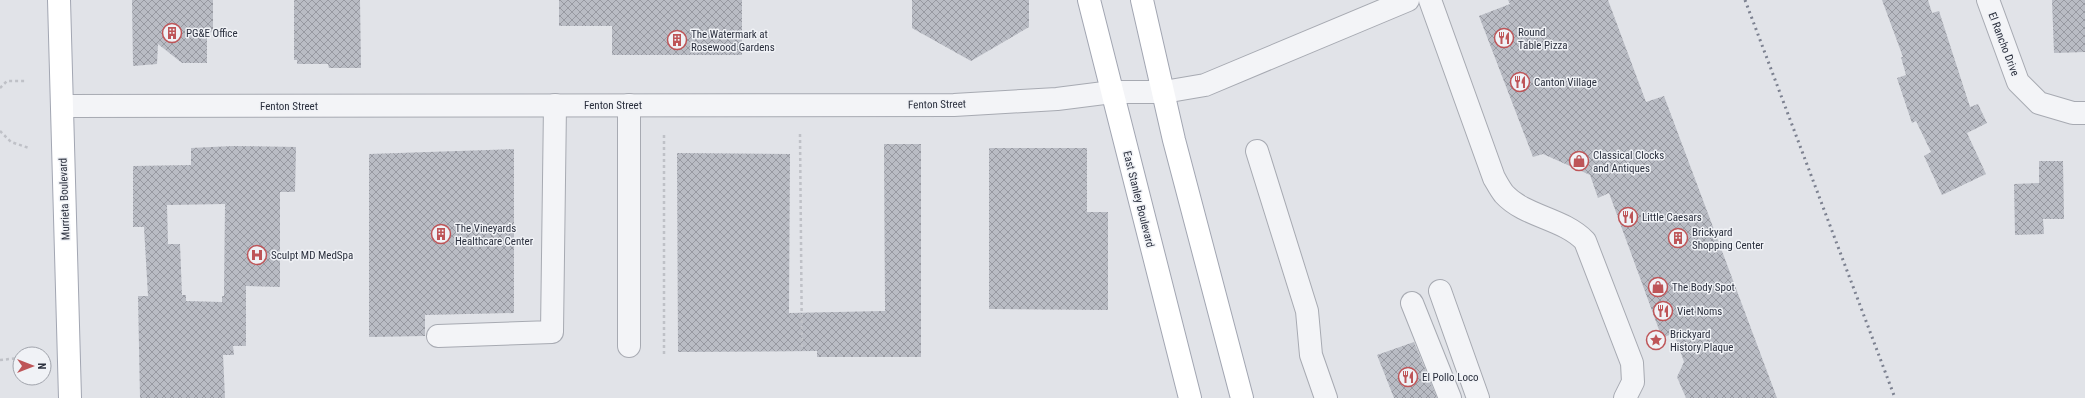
<svg xmlns="http://www.w3.org/2000/svg" width="2085" height="398" viewBox="0 0 2085 398" font-family="'Roboto Condensed',sans-serif">
<style>
.building{fill:url(#building-cross-hatch);fill-rule:evenodd}
.lines{fill:none;stroke-linecap:round;stroke-linejoin:round}
.minor-casing{stroke:#a7aab2;stroke-width:24}
.major-casing{stroke:#a2a6b2;stroke-width:24}
.path{stroke:#bfc1c7;stroke-width:2.5;stroke-dasharray:3 3;stroke-linecap:butt}
.minor{stroke:#f3f4f7;stroke-width:22}
.major{stroke:#fff;stroke-width:22}
.rail{stroke:#7c8190;stroke-width:3;stroke-dasharray:2 4;stroke-linecap:butt}
.labels{text-anchor:middle;stroke-width:3;stroke-linejoin:round;paint-order:stroke}
.poi-label{font-size:11px;fill:#2b303e;stroke:#f0f2f6;text-anchor:start}
.street-label{font-size:11px;fill:#2b303e;stroke:#f0f2f6}
</style>
<defs>
<pattern id="building-cross-hatch" width="8" height="8" patternUnits="userSpaceOnUse"><rect width="8" height="8" fill="#b9bcc4"/><path d="M0 0l8 8M0 8l8-8" fill="none" stroke="#9799a1"/></pattern>
</defs>
<rect width="100%" height="100%" fill="#e1e3e8"/>
<g class="building">
<polygon points="132,0 213,0 213,31 207,36 207,63 182,63 158,44 157,64 133,66"/>
<polygon points="294,0 360,0 361,68 329,68 328,64 297,64 297,60 294,60"/>
<polygon points="559,0 742,0 742,55 612,55 612,26 559,26"/>
<polygon points="912,0 1029,0 1029,27 971,61 912,28"/>
<polygon points="1508,0 1608,0 1646,102 1664,96 1777,398 1686,398 1677,377 1684,362 1674,333 1662,338 1609,193 1598,198 1590,175 1543,154 1533,157 1479,16 1510,4"/>
<polygon points="1882,0 1928,0 1932,13 1939,11 1970,107 1978,104 1987,123 1967,133 1986,174 1942,195 1924,156 1931,152 1916,121 1912,123 1897,78 1906,75 1901,57 1903,57"/>
<polygon points="2052,0 2085,0 2085,52 2054,53"/>
<polygon points="884,144 921,144 921,357 817,357 817,351 678,352 677,153 790,154 789,313 885,311"/>
<path d="M233,146L296,147L295,192H280V287L246,286V346H233L234,355H223L225,398H140L138,296H148L144,227H133V166L191,165V148ZM225,204L224,296H222V302L186,301V295H182L180,244H168L167,205Z"/>
<polygon points="989,148 1087,148 1087,212 1108,212 1108,310 989,309"/>
<polygon points="514,149 514,313 425,315 425,336 369,337 369,154"/>
<polygon points="2039,161 2063,161 2064,219 2043,219 2044,234 2015,235 2014,184 2039,183"/>
<polygon points="1414,342 1437,398 1394,398 1377,355"/>
</g>
<g class="lines">
<g class="minor-casing">
<g id="minor">
<path d="M1430,0L1494,178C1497,183 1500,189 1504,194C1525,217 1563,218 1585,241L1632,363L1633,382L1625,398"/>
<polyline points="1988,0 2018,82 2039,103 2073,113 2085,113"/>
<polyline points="629,105 629,346"/>
<polyline points="62,106 954,105 1057,99 1112,92 1164,92 1205,85 1408,0"/>
<polyline points="1257,151 1307,311 1311,355 1326,398"/>
<polyline points="1440,291 1478,398"/>
<polyline points="1412,303 1450,398"/>
<polyline points="438,336 552,332 555,105"/>
</g>
</g>
<g class="major-casing">
<g id="major">
<polyline points="59,0 70,398"/>
<polyline points="1089,0 1190,398"/>
<polyline points="1142,0 1174,140 1242,398"/>
</g>
</g>
<g class="path">
<polyline points="0,88 7,81 26,81"/>
<polyline points="0,131 11,142 29,148"/>
<polyline points="800,134 802,350"/>
<polyline points="664,354 664,134"/>
<polyline points="0,360 20,358"/>
</g>
<use href="#minor" class="minor"/>
<use href="#major" class="major"/>
<polyline class="rail" points="1745,0 1895,398"/>
</g>
<defs>
<g id="building-ring" transform="scale(1)"><circle r="9.5" fill="#f0f2f6" stroke="#be5558" stroke-width="1.5"/><path d="M-4-6H4V6H1V3H-1V6H-4ZM-2.5-4.3h1.7v1.8h-1.7ZM.8-4.3h1.7v1.8H.8ZM-2.5-1h1.7V.8h-1.7ZM.8-1h1.7V.8H.8Z" fill="#be5558"/></g>
<g id="restaurant-ring" transform="scale(1)"><circle r="9.5" fill="#f0f2f6" stroke="#be5558" stroke-width="1.5"/><path d="M-5-6h1v4h1v-4h1v4h1v-4h1v5L-1.5 .5V6h-2V.5L-5-1ZM5-6V6H3V1.5H1.5Q1.5-4 5-6Z" fill="#be5558"/></g>
<g id="shop-ring" transform="scale(1)"><circle r="9.5" fill="#f0f2f6" stroke="#be5558" stroke-width="1.5"/><path d="M-5-2.5h2.3a2.7 3.5 0 0 1 5.4 0H5L5.5 6h-11ZM-1.5-2.5h3a1.5 2.3 0 0 0-3 0Z" fill="#be5558"/></g>
<g id="hospital-ring" transform="scale(1)"><circle r="9.5" fill="#f0f2f6" stroke="#be5558" stroke-width="1.5"/><path d="M-5-5h3v3.5h4V-5h3V5h-3V1.5h-4V5h-3Z" fill="#be5558"/></g>
<g id="sight-ring" transform="scale(1)"><circle r="9.5" fill="#f0f2f6" stroke="#be5558" stroke-width="1.5"/><path d="M0-6L1.8-2.2L6-1.7L2.9 1.2L3.7 5.4L0 3.3L-3.7 5.4L-2.9 1.2L-6-1.7L-1.8-2.2Z" fill="#be5558"/></g>
</defs>
<g fill-rule="evenodd">
<use href="#building-ring" x="172" y="33"/>
<use href="#restaurant-ring" x="1504" y="38"/>
<use href="#building-ring" x="677" y="40"/>
<use href="#restaurant-ring" x="1520" y="82"/>
<use href="#shop-ring" x="1579" y="161"/>
<use href="#restaurant-ring" x="1628" y="217"/>
<use href="#building-ring" x="441" y="234"/>
<use href="#building-ring" x="1678" y="238"/>
<use href="#hospital-ring" x="257" y="255"/>
<use href="#shop-ring" x="1658" y="287"/>
<use href="#restaurant-ring" x="1663" y="311"/>
<use href="#sight-ring" x="1656" y="340"/>
<use href="#restaurant-ring" x="1408" y="377"/>
</g>
<g class="labels">
<g class="poi-label">
<text x="1518" y="36">Round<tspan x="1518" dy="13">Table Pizza</tspan></text>
<text x="186" y="37">PG&amp;E Office</text>
<text x="691" y="38">The Watermark at<tspan x="691" dy="13">Rosewood Gardens</tspan></text>
<text x="1534" y="86">Canton Village</text>
<text x="1593" y="159">Classical Clocks<tspan x="1593" dy="13">and Antiques</tspan></text>
<text x="1642" y="221">Little Caesars</text>
<text x="455" y="232">The Vineyards<tspan x="455" dy="13">Healthcare Center</tspan></text>
<text x="1692" y="236">Brickyard<tspan x="1692" dy="13">Shopping Center</tspan></text>
<text x="271" y="259">Sculpt MD MedSpa</text>
<text x="1672" y="291">The Body Spot</text>
<text x="1677" y="315">Viet Noms</text>
<text x="1670" y="338">Brickyard<tspan x="1670" dy="13">History Plaque</tspan></text>
<text x="1422" y="381">El Pollo Loco</text>
</g>
<g class="street-label">
<text transform="translate(2004 44) rotate(69)" y="4">El Rancho Drive</text>
<text transform="translate(937 104) rotate(-1)" y="4">Fenton Street</text>
<text x="613" y="109">Fenton Street</text>
<text x="289" y="110">Fenton Street</text>
<text transform="translate(64 199) rotate(-92)" y="4">Murrieta Boulevard</text>
<text transform="translate(1139 199) rotate(76)" y="4">East Stanley Boulevard</text>
</g>
</g>
<g transform="translate(32 366) rotate(90)"><circle r="19" fill="#f0f2f6" stroke="#a1a4ac"/>
<path d="M0-3L7 15L0 10L-7 15Z" fill="#be5558"/>
<text y="-6" font-size="11" font-weight="bold" text-anchor="middle" fill="#2b303e">N</text>
</g>
</svg>
